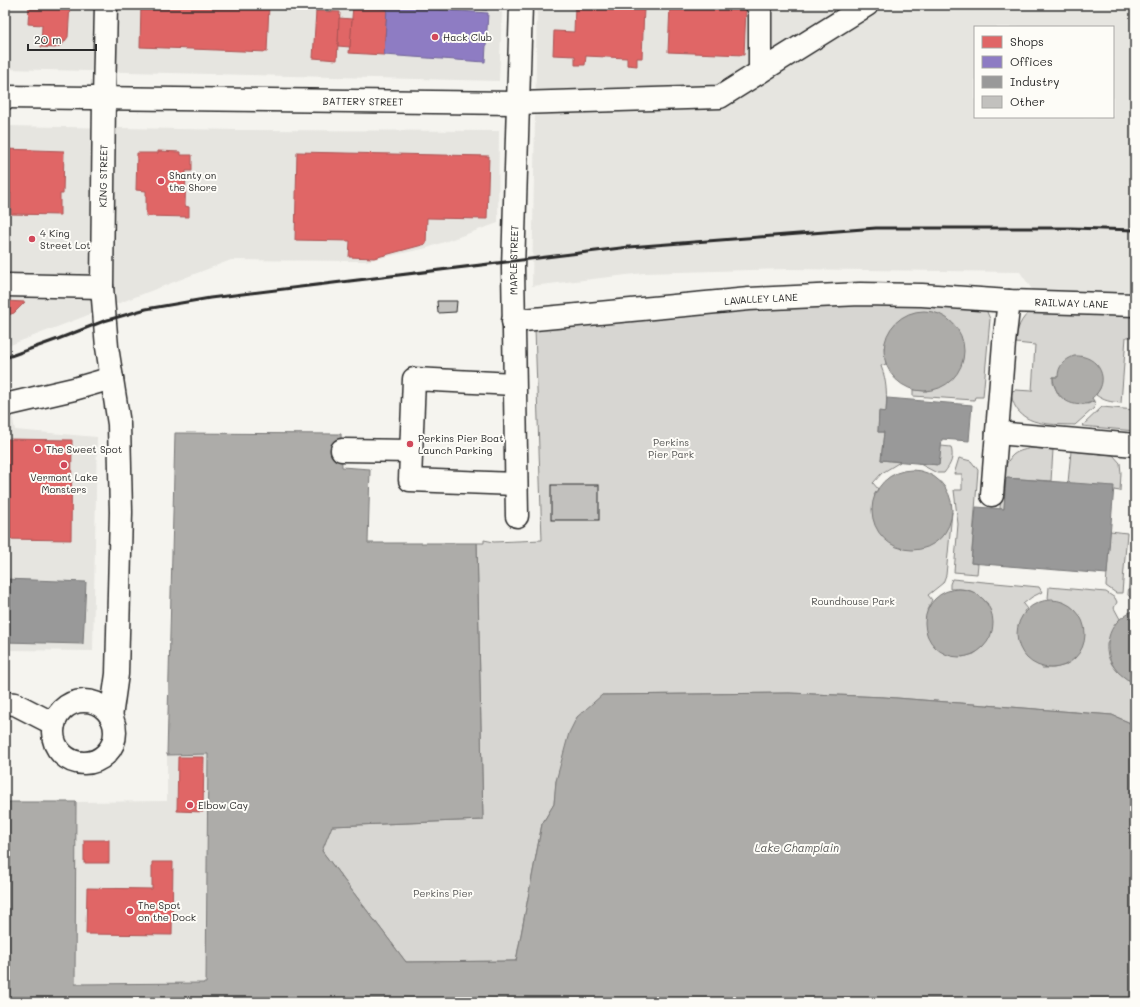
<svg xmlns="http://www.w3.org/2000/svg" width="1140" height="1007" viewBox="0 0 1140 1007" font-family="Mali,sans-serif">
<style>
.built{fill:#e6e5e0;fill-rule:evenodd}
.green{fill:#d7d6d2;stroke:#81807e}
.water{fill:#adaca9;stroke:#797877}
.shops{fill:#e06666;stroke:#aa5454}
.offices{fill:#8e7cc3;stroke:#706495}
.industry{fill:#999;stroke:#787878}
.building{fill:#c2c1be;stroke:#2b2b2b}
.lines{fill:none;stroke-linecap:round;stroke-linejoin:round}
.minor-casing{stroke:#2b2b2b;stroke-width:25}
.minor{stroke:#fdfcf7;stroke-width:22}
.rail{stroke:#2b2b2b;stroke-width:3}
.poi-dot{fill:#d1495b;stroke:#fdfcf7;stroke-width:1.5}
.labels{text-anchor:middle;stroke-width:4;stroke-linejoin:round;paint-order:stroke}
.poi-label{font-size:10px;fill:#2b2b2b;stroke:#fdfcf7;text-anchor:start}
.street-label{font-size:10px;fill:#2b2b2b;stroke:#fdfcf7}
.park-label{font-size:10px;fill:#565655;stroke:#fdfcf7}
.water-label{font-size:11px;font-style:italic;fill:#585857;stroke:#fdfcf7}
</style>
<rect width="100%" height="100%" fill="#f5f4ef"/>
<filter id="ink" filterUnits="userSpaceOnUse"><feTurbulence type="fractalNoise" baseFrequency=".025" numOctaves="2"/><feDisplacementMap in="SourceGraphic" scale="8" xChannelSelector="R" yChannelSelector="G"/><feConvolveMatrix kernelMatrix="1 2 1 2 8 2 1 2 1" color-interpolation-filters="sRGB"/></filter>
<g filter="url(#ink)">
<g class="built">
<polygon points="5,5 361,5 502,12 499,81 5,69"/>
<path d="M537,5H1135V309L1044,307L1020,272L788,269L644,273L532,286ZM975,27H1113V117H975Z"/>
<polygon points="5,126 238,130 499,131 498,223 427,248 366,261 231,260 5,347"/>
<polygon points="7,388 15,430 97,437 93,651 9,650 5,800 5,389"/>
<polygon points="208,754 206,983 75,984 76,802 167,801 167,755"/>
</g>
<g class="green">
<path d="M814,300L984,305L990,319L983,397H975L974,400L913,396V390L927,391L884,347L886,364L881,366C887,381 887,396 886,412H879L878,432H884L881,460L900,462L882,473L873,483L878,489L874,495L949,524L952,512L946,575L943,583L928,595L932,600L927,610L962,657L974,654L983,647L988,604C976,591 968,588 950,589V584L952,579L1039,587L1042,592L1032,597L1023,604L1027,609L1024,611L1042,668H1054L1066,665L1053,599H1048L1049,587L1106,592L1115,598L1117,602L1114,608L1120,619C1115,624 1113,629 1111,636C1110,638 1107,642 1107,644C1105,663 1120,676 1135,682V725L1112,715L884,697L789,693L602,695L556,781L554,804L542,824L516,961L406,962L322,851L331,826L483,820L477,543H484V540L494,542L542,540L535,329Z"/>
<path d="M1135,309V337H1126L1121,403C1111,402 1104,401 1096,395L1100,388L1058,377H1053V383L1059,396L1088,404L1094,401L1095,405L1094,408L1075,425C1055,424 1026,427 1015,406C1013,402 1011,397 1012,391L1015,390L1032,391L1035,345L1016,343C1016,329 1021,318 1032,310Z"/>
<polygon points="1102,407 1135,410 1135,431 1082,426"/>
<path d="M941,446L951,447C954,458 951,464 944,473H937L918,463L939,465Z"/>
<path d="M1031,448L1053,450L1051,481L1006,478L1004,509H1000C1001,493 1000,469 1011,457C1016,451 1024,450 1031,448Z"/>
<polygon points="1071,451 1113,455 1120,463 1121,473 1120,491 1068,483"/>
<polygon points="959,458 971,461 978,470 971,563 978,564 977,574 954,572 958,524 954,490 962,490 962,474 954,474"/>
<polygon points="1110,531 1127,533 1122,593 1116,593 1106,586"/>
<polygon points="1133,534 1135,534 1135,598 1131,598 1128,595"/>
</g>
<g class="water">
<circle cx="924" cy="351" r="40"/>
<path d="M1074,356C1099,354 1113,382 1092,398L1094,401C1074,411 1054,399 1053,377H1058C1058,366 1064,360 1074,356Z"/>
<polygon points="175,433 341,434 342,467 370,469 368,543 477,543 483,820 332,826 322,851 406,962 516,961 542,824 554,804 556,781 569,733 577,717 602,695 789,693 884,697 1112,715 1135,725 1135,1002 5,1002 5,802 76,802 75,984 206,983 208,754 167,755"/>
<circle cx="912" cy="510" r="40"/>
<circle cx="959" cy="623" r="34"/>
<circle cx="1051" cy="634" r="34"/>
<path d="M1135,610V682C1131,681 1127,680 1124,677C1103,663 1102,630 1124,616C1127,613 1131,612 1135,610Z"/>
</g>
<g class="shops">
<polygon points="29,5 70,5 68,37 62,45 55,48 41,47 42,25 28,24"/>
<polygon points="141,5 269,5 267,52 140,47"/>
<polygon points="670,5 746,9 744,55 668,52"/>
<polygon points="353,6 387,9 384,55 349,53"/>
<polygon points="575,6 644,8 642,58 637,58 637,66 627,65 627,58 586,56 585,65 575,65 575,56 553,55 554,31 574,32"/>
<polygon points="316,11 340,12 337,60 313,58"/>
<polygon points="339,18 352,19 350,47 338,46"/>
<polygon points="5,149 64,151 63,194 60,194 60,215 11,214 11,193 5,193"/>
<polygon points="158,151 181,152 181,155 192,155 192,171 186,171 185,206 189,207 189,217 146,216 146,191 136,190 137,153 158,153"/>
<polygon points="297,152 489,156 487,219 427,218 426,244 374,258 349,257 350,241 295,240"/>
<polygon points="5,301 25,302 14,313 5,316"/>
<polygon points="5,439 72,440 71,540 5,539"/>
<polygon points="178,757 204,757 203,812 177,811"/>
<rect x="84" y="840" width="25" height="23"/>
<polygon points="152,862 173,862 172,935 86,934 87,888 152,889"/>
</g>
<polygon class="offices" points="358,5 487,5 487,10 416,5 416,8 488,13 485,62 384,55 387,9 357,6"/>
<g class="industry">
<polygon points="887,398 972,405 969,441 942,439 939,465 881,460 884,432 878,432 879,411 886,412"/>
<polygon points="1006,478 1114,486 1107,574 971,563 976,507 1004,509"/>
<polygon points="5,579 86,582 83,644 5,642"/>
</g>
<g class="building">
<polygon points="437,301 457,301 456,312 438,313"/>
<rect x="551" y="485" width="48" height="35"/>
</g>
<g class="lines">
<g class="minor-casing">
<g id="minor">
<polyline points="106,5 104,98 102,287 107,347 119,424 121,512 117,674 111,717"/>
<polyline points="757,5 760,9 760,72"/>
<path id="s1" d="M5,97L518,103L720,97L867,5"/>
<polyline points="5,285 102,287"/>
<path id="s2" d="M513,321L749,299L860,294L922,295L1009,301L1135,305"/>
<polyline points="514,384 414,379 410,480 516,484"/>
<polyline points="5,405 74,389 112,378"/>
<polyline points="997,433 1135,445"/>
<polyline points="342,450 411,451"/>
<polyline points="992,495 1004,343 1009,301"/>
<path id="s3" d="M517,516L513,268L521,5"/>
<circle cx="84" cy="732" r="31"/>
<polyline points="5,703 15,704 54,724"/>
</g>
</g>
<use href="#minor" class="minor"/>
<polyline class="rail" points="5,358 58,339 104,321 146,309 210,298 629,247 876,228 1071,228 1135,230"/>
</g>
</g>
<g class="poi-dot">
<circle cx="435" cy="37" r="4"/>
<circle cx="161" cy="181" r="4"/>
<circle cx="32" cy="239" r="4"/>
<circle cx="410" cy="444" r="4"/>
<circle cx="38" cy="449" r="4"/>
<circle cx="64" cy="465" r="4"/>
<circle cx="190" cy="805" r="4"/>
<circle cx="130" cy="911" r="4"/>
</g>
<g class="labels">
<g class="poi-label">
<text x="443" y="41">Hack Club</text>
<text x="169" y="179">Shanty on<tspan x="169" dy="12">the Shore</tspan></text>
<text x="40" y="237">4 King<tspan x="40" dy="12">Street Lot</tspan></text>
<text x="418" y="442">Perkins Pier Boat<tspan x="418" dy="12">Launch Parking</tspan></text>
<text x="46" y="453">The Sweet Spot</text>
<text x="64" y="481" text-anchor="middle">Vermont Lake<tspan x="64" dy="12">Monsters</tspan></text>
<text x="198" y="809">Elbow Cay</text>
<text x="138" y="909">The Spot<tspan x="138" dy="12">on the Dock</tspan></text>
</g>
<g class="street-label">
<text dy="4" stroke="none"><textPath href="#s1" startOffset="358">BATTERY STREET</textPath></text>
<text transform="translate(103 176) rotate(-89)" y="4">KING STREET</text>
<text dy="4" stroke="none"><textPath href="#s3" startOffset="256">MAPLE STREET</textPath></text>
<text dy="4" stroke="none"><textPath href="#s2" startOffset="249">LAVALLEY LANE</textPath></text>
<text dy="4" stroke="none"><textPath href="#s2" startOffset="560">RAILWAY LANE</textPath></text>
</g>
<g class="park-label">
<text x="671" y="446">Perkins<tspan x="671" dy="12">Pier Park</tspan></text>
<text x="853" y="605">Roundhouse Park</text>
<text x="443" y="897">Perkins Pier</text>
</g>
<g class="water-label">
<text x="797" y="852">Lake Champlain</text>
</g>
</g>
<rect width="1140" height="1007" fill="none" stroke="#fdfcf7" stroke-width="20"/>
<rect x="10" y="10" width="1120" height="987" fill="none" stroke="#2b2b2b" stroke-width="1.5" filter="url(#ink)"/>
<rect x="974" y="26" width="140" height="92" fill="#fdfcf7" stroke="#a9a8a5"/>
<rect x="982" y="36" width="20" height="12" fill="#e06666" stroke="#a9a8a5"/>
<text x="1010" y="46" font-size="12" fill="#2b2b2b">Shops</text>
<rect x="982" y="56" width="20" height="12" fill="#8e7cc3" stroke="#a9a8a5"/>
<text x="1010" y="66" font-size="12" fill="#2b2b2b">Offices</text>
<rect x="982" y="76" width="20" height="12" fill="#999999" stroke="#a9a8a5"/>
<text x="1010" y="86" font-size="12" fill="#2b2b2b">Industry</text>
<rect x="982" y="96" width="20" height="12" fill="#c2c1be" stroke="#a9a8a5"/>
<text x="1010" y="106" font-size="12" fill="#2b2b2b">Other</text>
<path d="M28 44v6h68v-6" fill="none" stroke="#2b2b2b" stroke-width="2"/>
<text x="34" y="44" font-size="12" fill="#2b2b2b" stroke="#fdfcf7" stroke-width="3" paint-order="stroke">20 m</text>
</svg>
